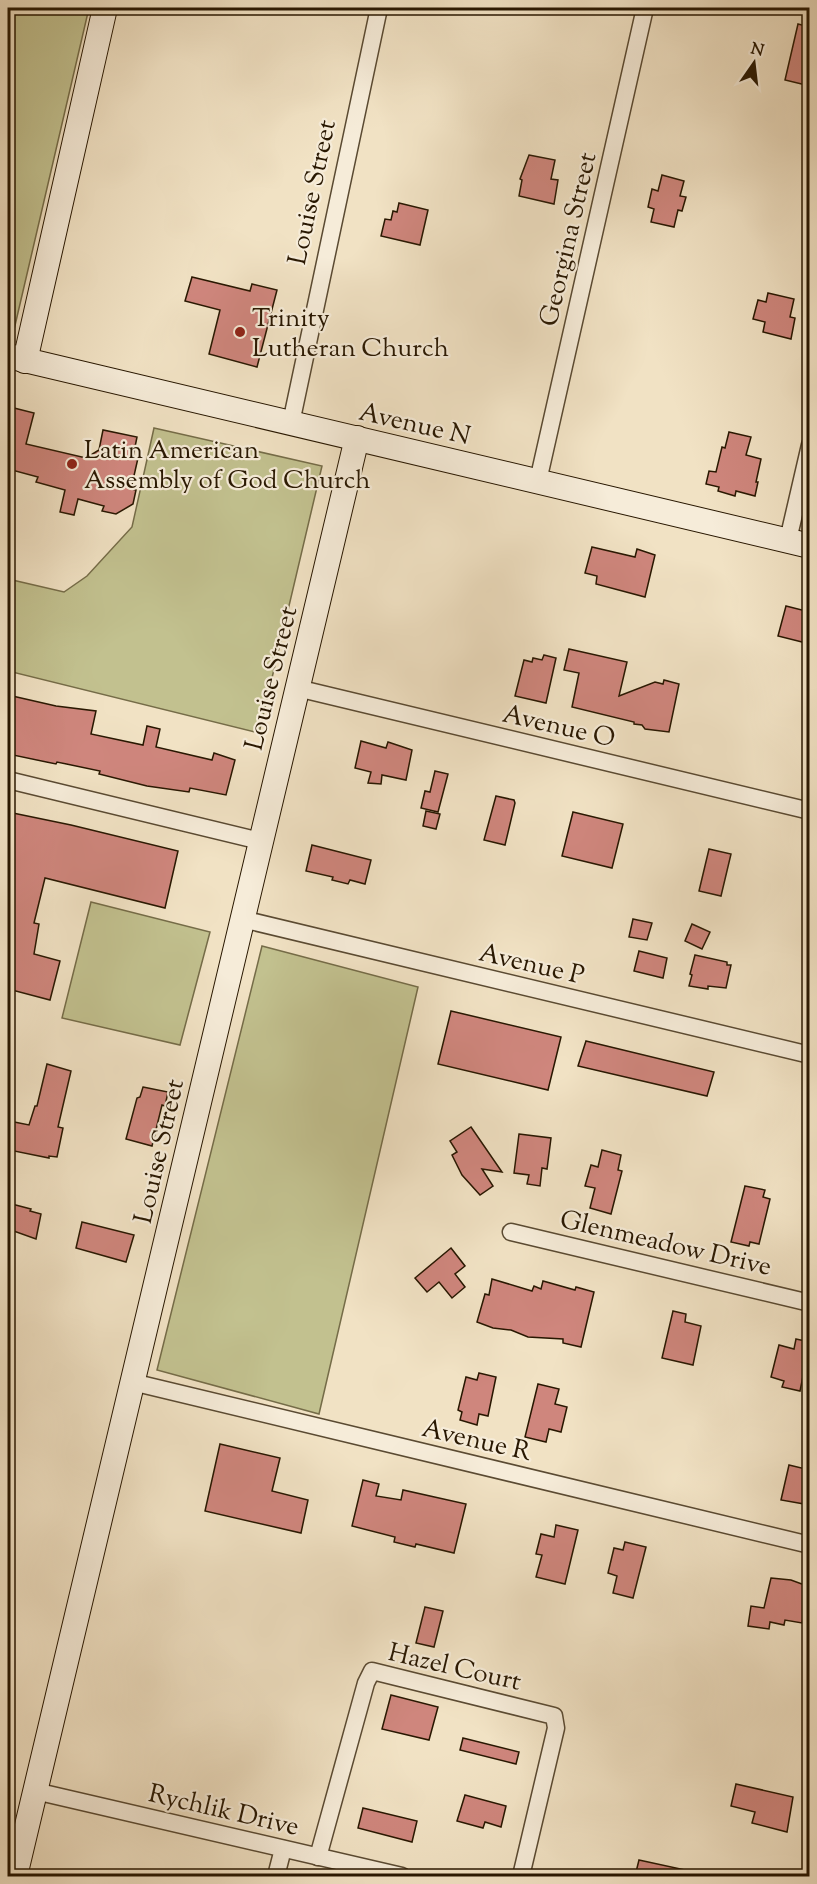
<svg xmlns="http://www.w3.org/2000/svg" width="817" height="1884" viewBox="0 0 817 1884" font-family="'Sorts Mill Goudy',serif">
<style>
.green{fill:#c2c18f;stroke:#756c48;stroke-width:1.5}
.building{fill:#cf867d;stroke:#281701;stroke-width:1.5}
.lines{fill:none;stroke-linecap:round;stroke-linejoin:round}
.street-casing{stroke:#5a4a32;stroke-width:19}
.secondary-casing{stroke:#281701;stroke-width:26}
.street{stroke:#f6ecd9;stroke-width:16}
.secondary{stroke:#f6ecd9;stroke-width:24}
.poi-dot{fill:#8f2418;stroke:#f6ecd9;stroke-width:2}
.labels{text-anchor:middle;stroke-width:4.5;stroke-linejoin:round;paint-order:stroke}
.street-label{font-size:26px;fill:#281701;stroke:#f6ecd9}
.poi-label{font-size:26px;fill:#281701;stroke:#f6ecd9;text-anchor:start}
</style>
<rect width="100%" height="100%" fill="#f1e2c4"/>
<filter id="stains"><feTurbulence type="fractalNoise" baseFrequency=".00333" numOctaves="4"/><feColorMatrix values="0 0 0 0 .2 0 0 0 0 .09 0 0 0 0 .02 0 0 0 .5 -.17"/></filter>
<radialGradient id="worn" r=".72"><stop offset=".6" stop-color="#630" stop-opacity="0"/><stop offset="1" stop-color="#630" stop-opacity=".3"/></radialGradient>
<g class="green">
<polygon points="8,8 89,8 13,334 8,338"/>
<polygon points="154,428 322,466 259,733 8,671 8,579 64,592 87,576 132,527"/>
<polygon points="91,902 210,932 180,1045 62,1018"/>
<polygon points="262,946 418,987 319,1414 157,1370"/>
</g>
<g class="building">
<polygon points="798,24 810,27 810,86 785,80"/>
<polygon points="529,155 555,160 551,179 558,180 554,204 519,196 522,180 520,179"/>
<polygon points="662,175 684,181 680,196 686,197 682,211 678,210 674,227 651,222 654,209 648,207 652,189 658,191"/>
<polygon points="399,203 428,210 420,245 381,236 385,219 391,220 393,211 397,212"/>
<polygon points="192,277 250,291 252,284 277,290 257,367 209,354 220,310 185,301"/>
<polygon points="768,293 794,299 790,317 795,318 791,339 763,332 765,322 753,319 758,300 766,302"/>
<polygon points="14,408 34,413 26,444 86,458 99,450 103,430 137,437 133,457 138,458 131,489 136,490 133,504 116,514 102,511 104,506 78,499 74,515 60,512 65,490 36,482 38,477 8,469 8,436"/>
<polygon points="729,432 751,437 746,455 761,459 756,482 758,482 755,496 736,491 735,496 718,491 719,487 706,484 709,471 716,472 722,447 725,448"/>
<polygon points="592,547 635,557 637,549 655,555 645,597 596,584 597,576 585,573"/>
<polygon points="786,606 810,612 810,644 778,636"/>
<polygon points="569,649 627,662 619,696 655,682 663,684 664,680 679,684 669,732 645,729 642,725 634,724 634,722 572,707 579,673 564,670"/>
<polygon points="544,655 556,658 546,703 515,696 524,660 532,662 533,658 542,660"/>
<polygon points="8,695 56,706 96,711 91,734 143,745 147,726 160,729 156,747 212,760 214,753 235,760 226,795 190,788 189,792 147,786 99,774 100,771 57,762 56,764 8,754"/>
<polygon points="361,741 386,748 388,742 412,750 406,780 382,775 381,784 368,783 371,772 355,768"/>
<polygon points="435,771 448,774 438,812 421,808 425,791 430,792"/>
<polygon points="496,796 514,800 515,803 505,845 484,840"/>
<polygon points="426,811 440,814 436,829 423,826"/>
<polygon points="8,812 71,825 178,851 165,908 45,878 34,923 39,924 34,954 60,961 50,1000 8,989"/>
<polygon points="573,812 623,824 612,868 562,856"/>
<polygon points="312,845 371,860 365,884 350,880 348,884 332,880 333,877 306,871"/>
<polygon points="709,849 731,854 721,896 699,891"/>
<polygon points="633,919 652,923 647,940 629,937"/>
<polygon points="692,924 710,932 702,949 685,941"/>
<polygon points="639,951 667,958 663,978 634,971"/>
<polygon points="695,955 727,962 727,965 731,965 726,988 708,986 708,989 689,986 692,975 690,974"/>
<polygon points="451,1011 561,1037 548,1090 438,1064"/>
<polygon points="586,1041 714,1072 707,1096 578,1066"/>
<polygon points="47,1064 71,1071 58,1127 63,1128 57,1157 49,1156 49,1158 14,1151 14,1148 8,1146 9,1121 29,1125 35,1106 37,1106"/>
<polygon points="143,1087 168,1092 165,1106 162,1105 152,1146 126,1139 137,1098 140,1097"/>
<polygon points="471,1127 502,1172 482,1169 493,1186 480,1195 462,1175 452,1155 457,1152 450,1141"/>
<polygon points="519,1134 551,1138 547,1169 542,1168 540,1186 527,1184 529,1175 514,1173"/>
<polygon points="602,1150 621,1155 618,1170 622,1171 611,1214 590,1208 595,1188 585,1186 591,1165 598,1167"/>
<polygon points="745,1186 765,1190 763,1197 770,1199 759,1244 750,1242 749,1246 731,1242"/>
<polygon points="8,1203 31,1209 30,1211 41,1214 36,1239 8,1229"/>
<polygon points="82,1222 134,1235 126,1262 76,1248"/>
<polygon points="451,1248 465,1266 455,1274 465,1287 452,1298 439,1282 427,1292 415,1278"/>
<polygon points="492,1279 532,1291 534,1286 541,1289 543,1281 575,1290 576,1287 594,1292 581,1347 563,1343 563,1339 528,1337 511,1330 493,1328 477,1322 485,1294 489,1295"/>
<polygon points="673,1311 686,1314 685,1322 701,1326 693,1365 662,1358"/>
<polygon points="796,1339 810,1342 800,1391 782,1387 784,1381 771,1377 779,1345 794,1349"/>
<polygon points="479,1373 496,1377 488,1416 479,1414 477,1425 460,1420 462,1412 458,1410 466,1377 477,1380"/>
<polygon points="538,1384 559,1389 555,1404 567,1407 561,1432 549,1429 546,1442 525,1437"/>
<polygon points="220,1444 280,1458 272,1491 308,1500 301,1533 205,1511"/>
<polygon points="789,1465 810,1470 810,1505 781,1500"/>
<polygon points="363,1480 379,1484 376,1496 401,1500 403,1490 466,1504 454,1553 416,1544 415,1547 394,1542 395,1537 352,1526"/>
<polygon points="556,1525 578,1530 565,1584 536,1577 542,1555 536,1554 541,1534 554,1537"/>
<polygon points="625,1542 646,1547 633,1598 613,1593 617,1576 608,1573 614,1548 623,1550"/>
<polygon points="771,1578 791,1580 810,1587 802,1623 785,1620 784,1625 770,1622 769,1629 748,1626 751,1606 764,1608"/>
<polygon points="425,1607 443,1611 434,1647 416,1643"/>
<polygon points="391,1695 438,1707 429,1740 382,1729"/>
<polygon points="463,1738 519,1752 516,1764 460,1750"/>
<polygon points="736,1784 793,1797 787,1832 752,1823 755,1812 731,1806"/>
<polygon points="465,1795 506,1806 501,1827 485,1822 483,1828 457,1821"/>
<polygon points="363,1808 417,1821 412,1842 358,1828"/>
<polygon points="639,1860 690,1871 690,1876 635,1876"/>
</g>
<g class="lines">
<g class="street-casing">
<g id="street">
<polyline points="291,423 379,8"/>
<polyline points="538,481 645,8"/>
<polyline points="788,540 810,445"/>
<polyline points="297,688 810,811"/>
<polyline points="8,780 260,841"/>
<polyline points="242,919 810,1055"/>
<polyline points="511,1232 810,1303"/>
<polyline points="132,1382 810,1545"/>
<polyline points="35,1791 402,1876"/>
<polyline points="318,1857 366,1683 372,1671 554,1716 556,1728 521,1876"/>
<polyline points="276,1876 283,1849"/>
</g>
</g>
<g class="secondary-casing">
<g id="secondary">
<polyline points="8,356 810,546"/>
<polyline points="25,361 105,8"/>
<polyline points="15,1876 357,438"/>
</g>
</g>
<use href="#street" class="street"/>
<use href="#secondary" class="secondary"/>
</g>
<g class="poi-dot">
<circle cx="240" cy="332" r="6"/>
<circle cx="72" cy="464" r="6"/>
</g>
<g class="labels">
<g class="street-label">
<text transform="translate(311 192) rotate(-78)" y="9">Louise Street</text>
<text transform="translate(567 239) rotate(-77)" y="9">Georgina Street</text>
<text transform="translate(415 423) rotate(13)" y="9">Avenue N</text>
<text transform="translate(270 678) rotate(-76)" y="9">Louise Street</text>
<text transform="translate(559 725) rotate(13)" y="9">Avenue O</text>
<text transform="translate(532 963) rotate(13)" y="9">Avenue P</text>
<text transform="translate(158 1151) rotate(-77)" y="9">Louise Street</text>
<text transform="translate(666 1242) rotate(13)" y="9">Glenmeadow Drive</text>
<text transform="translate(477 1439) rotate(13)" y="9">Avenue R</text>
<text transform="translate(455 1666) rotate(13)" y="9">Hazel Court</text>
<text transform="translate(224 1809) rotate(13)" y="9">Rychlik Drive</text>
</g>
<g class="poi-label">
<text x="252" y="326">Trinity<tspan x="252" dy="30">Lutheran Church</tspan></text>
<text x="84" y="458">Latin American<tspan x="84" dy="30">Assembly of God Church</tspan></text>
</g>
</g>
<rect width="817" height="1884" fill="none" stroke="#f1e2c4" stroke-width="30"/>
<rect x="9" y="9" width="799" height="1866" fill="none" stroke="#281701" stroke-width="3"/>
<rect x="15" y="15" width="787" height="1854" fill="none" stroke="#281701" stroke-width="1.5"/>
<g transform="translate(754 63) rotate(14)" stroke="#f6ecd9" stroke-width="4.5" paint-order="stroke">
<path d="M0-4.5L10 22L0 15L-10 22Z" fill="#281701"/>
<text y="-9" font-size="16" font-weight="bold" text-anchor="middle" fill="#281701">N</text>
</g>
<rect width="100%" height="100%" filter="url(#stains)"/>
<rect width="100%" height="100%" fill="url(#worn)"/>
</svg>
